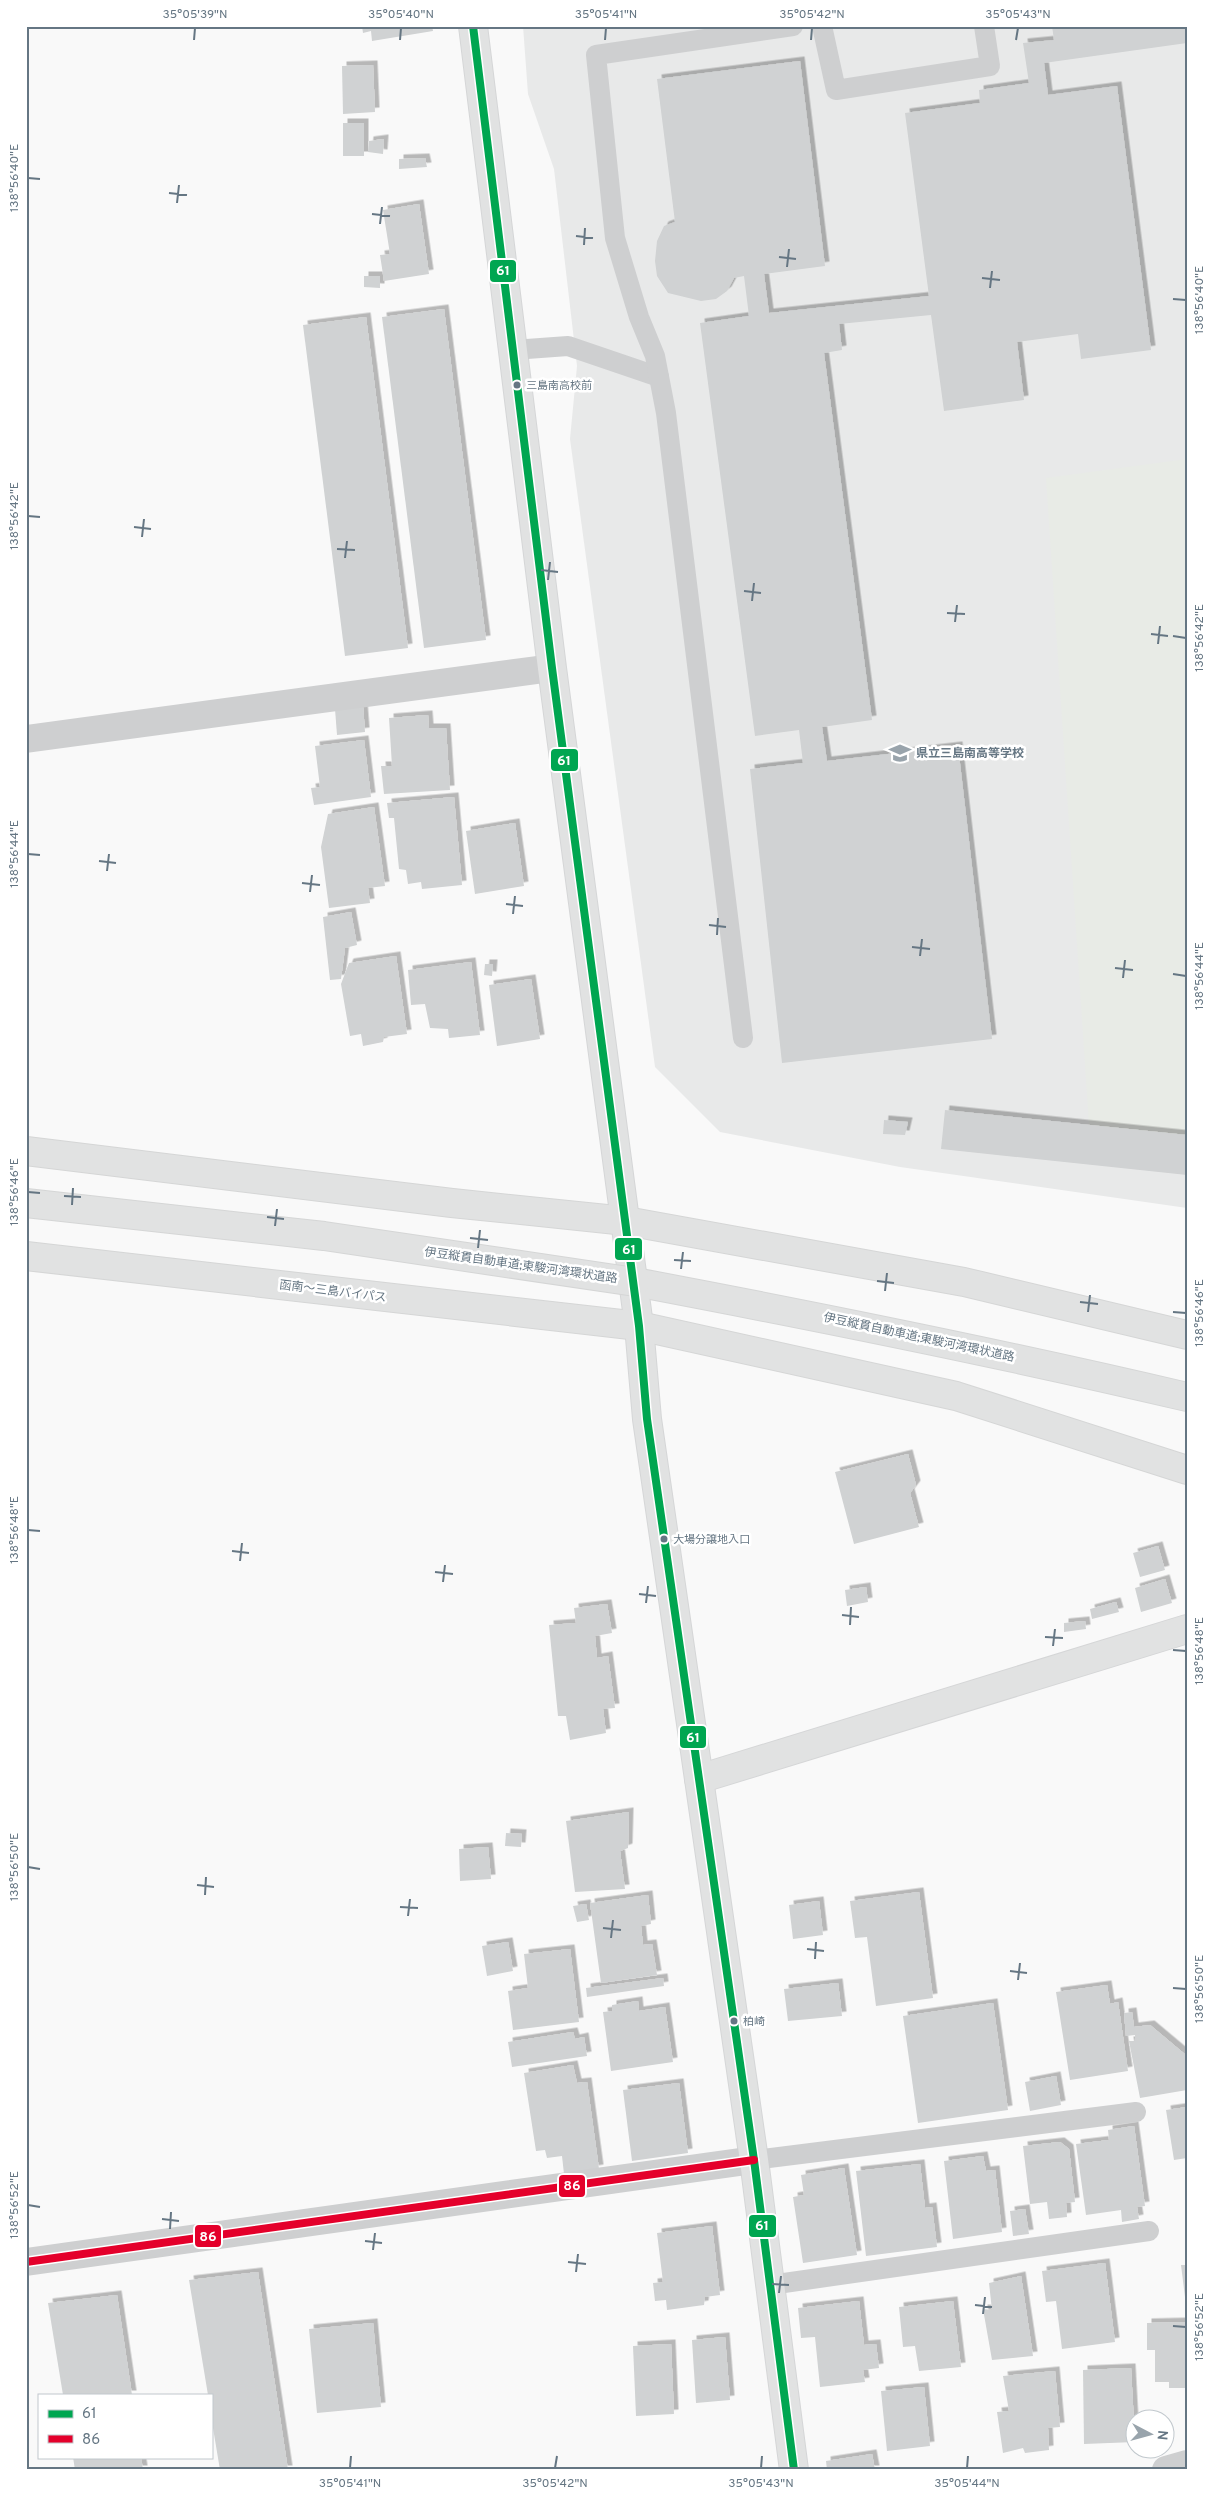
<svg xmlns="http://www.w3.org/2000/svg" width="1213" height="2496" viewBox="0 0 1213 2496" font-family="Overpass,'Noto Sans JP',sans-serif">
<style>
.built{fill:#e8e9e9}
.green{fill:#e8ebe6}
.building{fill:#d0d2d3;filter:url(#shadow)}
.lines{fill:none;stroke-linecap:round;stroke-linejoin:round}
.secondary-casing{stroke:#d5d6d7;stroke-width:30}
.highway-casing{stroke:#d5d6d6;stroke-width:30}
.lane{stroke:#cecfd0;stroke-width:20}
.street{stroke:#cecfd0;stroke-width:28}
.secondary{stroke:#e1e2e2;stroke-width:28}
.highway{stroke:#e1e2e2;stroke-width:28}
.highway-bridge-casing{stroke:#d5d6d6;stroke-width:30;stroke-linecap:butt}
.highway-bridge{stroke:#e1e2e2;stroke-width:28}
.bus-1-casing{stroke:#fff;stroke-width:11}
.bus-2-casing{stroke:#fff;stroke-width:11}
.bus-1{stroke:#00a651;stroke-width:8}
.bus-2{stroke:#e4002b;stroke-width:8}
.ticks{fill:none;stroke:#657683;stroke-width:2}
.bus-dot{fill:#657683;stroke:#fff;stroke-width:2}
.labels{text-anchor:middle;stroke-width:5;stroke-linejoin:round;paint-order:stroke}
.bus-label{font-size:11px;fill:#657683;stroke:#fff;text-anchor:start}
.poi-label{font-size:12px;font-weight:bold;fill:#657683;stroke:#fff;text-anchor:start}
.street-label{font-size:12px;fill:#657683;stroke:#fff}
.line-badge{stroke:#fff;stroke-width:2}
.badge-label{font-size:14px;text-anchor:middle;font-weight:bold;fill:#fff}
.neatline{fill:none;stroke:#657683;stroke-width:2}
.ticks-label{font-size:12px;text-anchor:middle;fill:#657683}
</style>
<defs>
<filter id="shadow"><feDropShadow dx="4.5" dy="-4.5" stdDeviation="0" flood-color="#0004"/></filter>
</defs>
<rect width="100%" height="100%" fill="#f9f9f9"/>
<polygon class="built" points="523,26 1187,26 1187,1208 900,1167 720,1132 655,1067 570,439 577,366 554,169 528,94"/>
<polygon class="green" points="1187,459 1187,1140 1089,1125 1046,478"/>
<g class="building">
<polygon points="362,26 432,26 433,31 372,41 371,31 363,33"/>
<polygon points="1052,26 1187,26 1187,43 1044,63 1048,95 1117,86 1151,350 1081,359 1078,334 1017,342 1024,400 944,411 931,315 839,324 842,350 824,353 872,720 822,727 827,761 958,746 992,1039 782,1063 750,769 803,763 799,730 755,736 700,323 749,316 744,276 734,278 727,291 716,299 701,301 668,293 657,276 655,261 657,241 664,226 675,222 657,79 800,61 825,266 764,274 769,313 929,296 905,113 980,103 979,90 1029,83 1023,43 1054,40"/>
<polygon points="373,65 375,112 343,114 342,66"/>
<rect x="343" y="123" width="21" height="33"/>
<polygon points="384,139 383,154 368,152 369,141"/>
<polygon points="425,158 427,167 399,169 399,159"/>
<polygon points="419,204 429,274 384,281 380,255 390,254 383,210"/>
<polygon points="364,276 380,276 380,288 364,287"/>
<polygon points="444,309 486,640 424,648 382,317"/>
<polygon points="366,317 408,648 345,656 303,325"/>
<polygon points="363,706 365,732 337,735 335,709"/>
<polygon points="428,715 429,728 446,728 450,790 384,794 381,766 392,766 389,718"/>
<polygon points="364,740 371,797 314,805 311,788 320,787 315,746"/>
<polygon points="454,797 462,885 422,889 421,882 408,884 406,870 399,869 394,818 389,818 387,803"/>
<polygon points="374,807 385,886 368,888 370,903 329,908 321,847 328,814"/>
<polygon points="515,823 524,886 475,894 466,831"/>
<polygon points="351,912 357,945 345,948 341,979 330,980 323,917"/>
<polygon points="396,956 407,1034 384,1037 383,1042 363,1046 361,1034 350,1036 341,984 349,963"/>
<polygon points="471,962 480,1035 449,1038 448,1029 430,1028 425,1004 411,1005 408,970"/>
<polygon points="485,964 493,964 492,976 484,975"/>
<polygon points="531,979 540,1039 497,1046 489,985"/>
<polygon points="945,1110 1187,1135 1187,1175 941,1149"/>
<polygon points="884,1120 908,1122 905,1135 883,1134"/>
<polygon points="908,1454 916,1485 910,1493 919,1527 854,1544 835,1472"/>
<polygon points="1158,1546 1165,1570 1140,1577 1133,1553"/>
<polygon points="1165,1579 1172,1603 1141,1612 1135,1588"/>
<polygon points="866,1587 868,1602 847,1606 845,1590"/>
<polygon points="1116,1602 1119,1612 1092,1619 1090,1609"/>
<polygon points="607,1604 612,1633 595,1636 597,1658 608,1656 615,1708 603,1709 606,1733 570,1740 566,1716 558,1716 549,1625 576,1623 574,1608"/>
<polygon points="1085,1621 1086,1629 1064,1632 1064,1623"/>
<polygon points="629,1812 628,1848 620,1851 625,1889 575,1892 566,1821"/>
<polygon points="506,1833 522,1834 521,1847 505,1846"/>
<polygon points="488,1847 491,1879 460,1881 459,1849"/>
<polygon points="919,1892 933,1998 876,2006 867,1937 855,1938 850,1901"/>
<polygon points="648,1895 651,1924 641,1926 643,1945 652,1944 657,1975 601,1983 590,1903"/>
<polygon points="819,1901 823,1935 793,1939 789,1905"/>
<polygon points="586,1904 589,1920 577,1922 573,1906"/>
<polygon points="508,1942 513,1971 487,1976 482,1946"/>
<polygon points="570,1949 579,2022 513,2030 508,1991 528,1988 524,1954"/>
<polygon points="663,1978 664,1986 587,1997 586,1988"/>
<polygon points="838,1983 842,2016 788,2021 784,1989"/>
<polygon points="1107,1985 1110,2004 1118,2002 1128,2071 1070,2080 1056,1992"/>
<polygon points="638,2001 639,2011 665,2007 673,2062 611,2071 603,2012 612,2011 612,2005"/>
<polygon points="993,2003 1008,2110 918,2123 903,2016"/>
<polygon points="1132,2012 1134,2027 1150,2025 1187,2056 1187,2090 1140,2098 1129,2041 1135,2041 1135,2035 1126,2036 1124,2013"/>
<polygon points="573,2032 575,2039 584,2037 587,2056 512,2067 508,2042"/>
<polygon points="573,2065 577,2083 587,2082 599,2169 564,2174 562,2156 547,2158 545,2150 536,2151 524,2073"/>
<polygon points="1056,2076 1061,2105 1030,2111 1025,2082"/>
<polygon points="679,2083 688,2153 632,2161 623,2090"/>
<polygon points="1187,2107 1187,2158 1174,2160 1166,2110"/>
<polygon points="1134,2126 1145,2206 1137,2207 1139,2219 1122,2222 1121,2210 1086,2215 1076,2144 1109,2140 1108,2130"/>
<polygon points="1060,2142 1069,2149 1075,2202 1066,2203 1067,2217 1049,2219 1047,2202 1030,2204 1023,2146"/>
<polygon points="983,2156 986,2171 995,2170 1002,2232 953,2239 944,2161"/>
<polygon points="920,2164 925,2208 932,2207 937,2247 866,2256 856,2171"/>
<polygon points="844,2168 857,2255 803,2263 793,2197 804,2195 801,2175"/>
<polygon points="1025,2209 1029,2234 1013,2236 1010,2211"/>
<polygon points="712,2226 720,2295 705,2297 704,2305 667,2310 666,2300 655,2301 653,2283 663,2282 657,2233"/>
<polygon points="1105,2263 1115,2342 1062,2349 1056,2301 1046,2302 1042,2271"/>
<polygon points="1181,2265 1187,2265 1187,2297 1185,2297"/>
<polygon points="258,2272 288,2470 220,2470 211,2416 211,2395 208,2395 189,2280"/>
<polygon points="1021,2276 1033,2356 992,2360 983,2309 992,2310 989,2283"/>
<polygon points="117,2295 132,2395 63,2395 48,2303"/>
<polygon points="859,2301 864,2345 876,2344 879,2368 863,2370 865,2382 820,2387 815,2337 801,2338 798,2308"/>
<polygon points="953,2301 961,2367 919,2371 915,2346 903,2347 899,2307"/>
<polygon points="1187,2322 1187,2388 1169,2388 1169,2382 1155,2382 1155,2350 1147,2350 1147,2323"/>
<polygon points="373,2323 381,2407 317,2413 309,2329"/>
<polygon points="725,2337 730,2400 696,2403 692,2340"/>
<polygon points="671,2344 674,2414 636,2416 633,2346"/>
<polygon points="1131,2368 1135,2442 1084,2444 1083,2370"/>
<polygon points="1055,2371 1060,2427 1048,2428 1049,2450 1025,2453 1023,2448 1003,2453 997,2412 1009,2411 1003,2376"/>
<polygon points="924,2387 930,2446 887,2451 881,2391"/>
<polygon points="872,2454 875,2470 827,2470 826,2461"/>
<polygon points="73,2457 141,2457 143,2470 75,2470"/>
</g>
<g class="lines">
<g class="secondary-casing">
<g id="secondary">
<polyline points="473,26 552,668 639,1326 647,1419 754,2160 794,2470"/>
<polyline points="699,1779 1187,1629"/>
</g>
</g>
<g class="highway-casing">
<g id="highway">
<polyline points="26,1151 452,1203 626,1221 964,1282 1187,1335"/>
<polyline points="26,1256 639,1326 956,1396 1187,1470"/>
<path d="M635,1282C820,1317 1004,1354 1187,1397"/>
</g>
</g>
<g class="lane">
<polyline points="822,26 836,90 990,66 984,26"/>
<polyline points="513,350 568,346 659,377"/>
<polyline points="743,1038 666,413 655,356 639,317 615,238 596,55 793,26"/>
<polyline points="754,2160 1136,2112"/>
<polyline points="770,2285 1149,2231"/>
</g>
<g class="street">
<polyline points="26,739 552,668"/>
<polyline points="26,2262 754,2160"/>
<polyline points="1166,2470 1187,2464"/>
</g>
<use href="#secondary" class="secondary"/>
<use href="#highway" class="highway"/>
<g class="highway-bridge-casing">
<polyline id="highway-bridge" points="26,1203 324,1236 635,1282"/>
</g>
<use href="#highway-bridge" class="highway-bridge"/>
<g class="bus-1-casing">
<polyline id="bus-1" points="473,26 552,668 639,1326 647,1419 754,2160 794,2470"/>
</g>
<g class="bus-2-casing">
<polyline id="bus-2" points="26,2262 754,2160"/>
</g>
<use href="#bus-1" class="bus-1"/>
<use href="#bus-2" class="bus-2"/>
</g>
<path class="ticks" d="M194,40L195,28M400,40L401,28M605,40L606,28M811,40L812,28M1016,40L1018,28M28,178L40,179M169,193L187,195M177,203L179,185M372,214L390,216M380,224L382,207M576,236L593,238M584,245L585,228M779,257L796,259M787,267L789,249M982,278L1000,280M990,288L992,271M1173,299L1186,300M28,516L40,517M134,527L151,529M142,537L144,519M337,549L355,550M345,558L347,541M541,570L558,572M548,580L550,562M744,591L761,593M752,601L754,583M947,613L965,614M955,622L957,605M1151,634L1168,636M1173,636L1186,638M1158,644L1160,626M28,854L40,855M99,861L116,863M107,871L109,854M302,883L320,885M310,892L312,875M506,904L523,906M513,914L515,896M709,925L726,927M717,935L718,918M912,947L930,949M920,956L922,939M1115,968L1133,970M1173,974L1186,976M1123,978L1125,960M28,1192L40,1193M64,1196L81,1197M72,1205L73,1188M267,1217L284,1219M275,1226L277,1209M470,1238L488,1240M478,1248L480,1230M674,1260L691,1261M681,1269L683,1252M877,1281L894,1283M885,1291L887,1273M1080,1302L1098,1304M1088,1312L1090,1295M1173,1312L1186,1313M28,1530L40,1531M232,1551L249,1553M240,1561L242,1543M435,1572L453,1574M443,1582L445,1565M639,1594L656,1596M646,1603L648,1586M842,1615L859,1617M850,1625L851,1607M1045,1637L1063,1638M1053,1646L1055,1629M1173,1650L1186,1651M28,1867L40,1869M197,1885L214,1887M205,1895L206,1877M400,1907L418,1908M408,1916L410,1899M603,1928L621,1930M611,1938L613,1920M807,1949L824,1951M815,1959L816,1942M1010,1971L1027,1973M1018,1980L1020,1963M1173,1988L1186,1989M28,2205L40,2207M162,2219L179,2221M170,2229L171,2212M365,2241L382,2243M373,2250L375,2233M568,2262L586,2264M576,2272L578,2254M772,2284L789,2285M779,2293L781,2276M975,2305L992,2307M983,2314L985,2297M1173,2326L1186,2327M350,2468L351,2456M555,2468L557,2456M761,2468L762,2456M967,2468L968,2456"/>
<defs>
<g id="school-bare" transform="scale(1.725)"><path d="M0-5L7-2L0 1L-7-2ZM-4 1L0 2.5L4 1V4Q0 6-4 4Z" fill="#99a4ac" stroke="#fff" stroke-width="2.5" paint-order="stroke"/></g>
</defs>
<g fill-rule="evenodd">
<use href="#school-bare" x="900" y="753"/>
</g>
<g class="bus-dot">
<circle cx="517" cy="385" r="4.5"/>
<circle cx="664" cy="1539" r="4.5"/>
<circle cx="734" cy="2021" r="4.5"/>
</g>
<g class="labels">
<g class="bus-label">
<text x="526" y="389">三島南高校前</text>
<text x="673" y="1543">大場分譲地入口</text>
<text x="743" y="2025">柏崎</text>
</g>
<g class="poi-label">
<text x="916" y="757">県立三島南高等学校</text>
</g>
<g class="street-label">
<text transform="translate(521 1265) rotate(8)" y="4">伊豆縦貫自動車道;東駿河湾環状道路</text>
<text transform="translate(333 1291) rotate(7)" y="4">函南～三島バイパス</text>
<text transform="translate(919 1337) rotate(12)" y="4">伊豆縦貫自動車道;東駿河湾環状道路</text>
</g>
</g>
<g class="line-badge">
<rect x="489" y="259" width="28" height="24" rx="5" fill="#00a651"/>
<rect x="550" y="748" width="29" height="24" rx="5" fill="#00a651"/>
<rect x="614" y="1237" width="29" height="24" rx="5" fill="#00a651"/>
<rect x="679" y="1725" width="28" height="24" rx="5" fill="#00a651"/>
<rect x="558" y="2174" width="28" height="24" rx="5" fill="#e4002b"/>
<rect x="748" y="2214" width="29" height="24" rx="5" fill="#00a651"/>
<rect x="194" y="2224" width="28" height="24" rx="5" fill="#e4002b"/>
</g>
<g class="badge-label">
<text x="503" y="275">61</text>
<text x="564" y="765">61</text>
<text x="629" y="1254">61</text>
<text x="693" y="1742">61</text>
<text x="572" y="2190">86</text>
<text x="762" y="2230">61</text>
<text x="208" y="2241">86</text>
</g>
<rect width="1213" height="2496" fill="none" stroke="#ffffff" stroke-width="55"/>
<rect x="38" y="2394" width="175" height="65" fill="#ffffff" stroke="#c1c8cd"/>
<rect x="48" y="2410" width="25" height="8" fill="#00a651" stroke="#c1c8cd"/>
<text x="82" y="2418" font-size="15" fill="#657683">61</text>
<rect x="48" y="2435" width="25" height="8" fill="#e4002b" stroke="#c1c8cd"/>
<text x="82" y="2444" font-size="15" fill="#657683">86</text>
<g transform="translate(1150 2434) rotate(96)"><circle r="24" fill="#ffffff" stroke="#c1c8cd"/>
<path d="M0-4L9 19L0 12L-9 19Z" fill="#99a4ac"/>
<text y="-8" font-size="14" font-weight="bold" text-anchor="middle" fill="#657683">N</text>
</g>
<rect x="28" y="28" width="1158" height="2440" class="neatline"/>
<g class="ticks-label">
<text x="195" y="18">35°05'39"N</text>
<text x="401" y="18">35°05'40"N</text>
<text x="606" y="18">35°05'41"N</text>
<text x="812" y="18">35°05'42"N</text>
<text x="1018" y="18">35°05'43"N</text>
<text transform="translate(14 178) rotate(-90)" y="4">138°56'40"E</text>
<text transform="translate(1199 300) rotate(-90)" y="4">138°56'40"E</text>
<text transform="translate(14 516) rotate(-90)" y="4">138°56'42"E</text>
<text transform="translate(1199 638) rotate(-90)" y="4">138°56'42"E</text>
<text transform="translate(14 854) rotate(-90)" y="4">138°56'44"E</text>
<text transform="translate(1199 976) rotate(-90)" y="4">138°56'44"E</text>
<text transform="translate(14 1192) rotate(-90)" y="4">138°56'46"E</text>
<text transform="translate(1199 1313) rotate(-90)" y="4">138°56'46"E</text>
<text transform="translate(14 1530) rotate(-90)" y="4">138°56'48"E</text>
<text transform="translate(1199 1651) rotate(-90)" y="4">138°56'48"E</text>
<text transform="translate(14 1867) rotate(-90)" y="4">138°56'50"E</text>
<text transform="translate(1199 1989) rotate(-90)" y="4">138°56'50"E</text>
<text transform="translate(14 2205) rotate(-90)" y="4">138°56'52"E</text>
<text transform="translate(1199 2327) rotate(-90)" y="4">138°56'52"E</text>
<text x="350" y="2487">35°05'41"N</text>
<text x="555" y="2487">35°05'42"N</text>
<text x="761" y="2487">35°05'43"N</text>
<text x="967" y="2487">35°05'44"N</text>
</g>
</svg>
